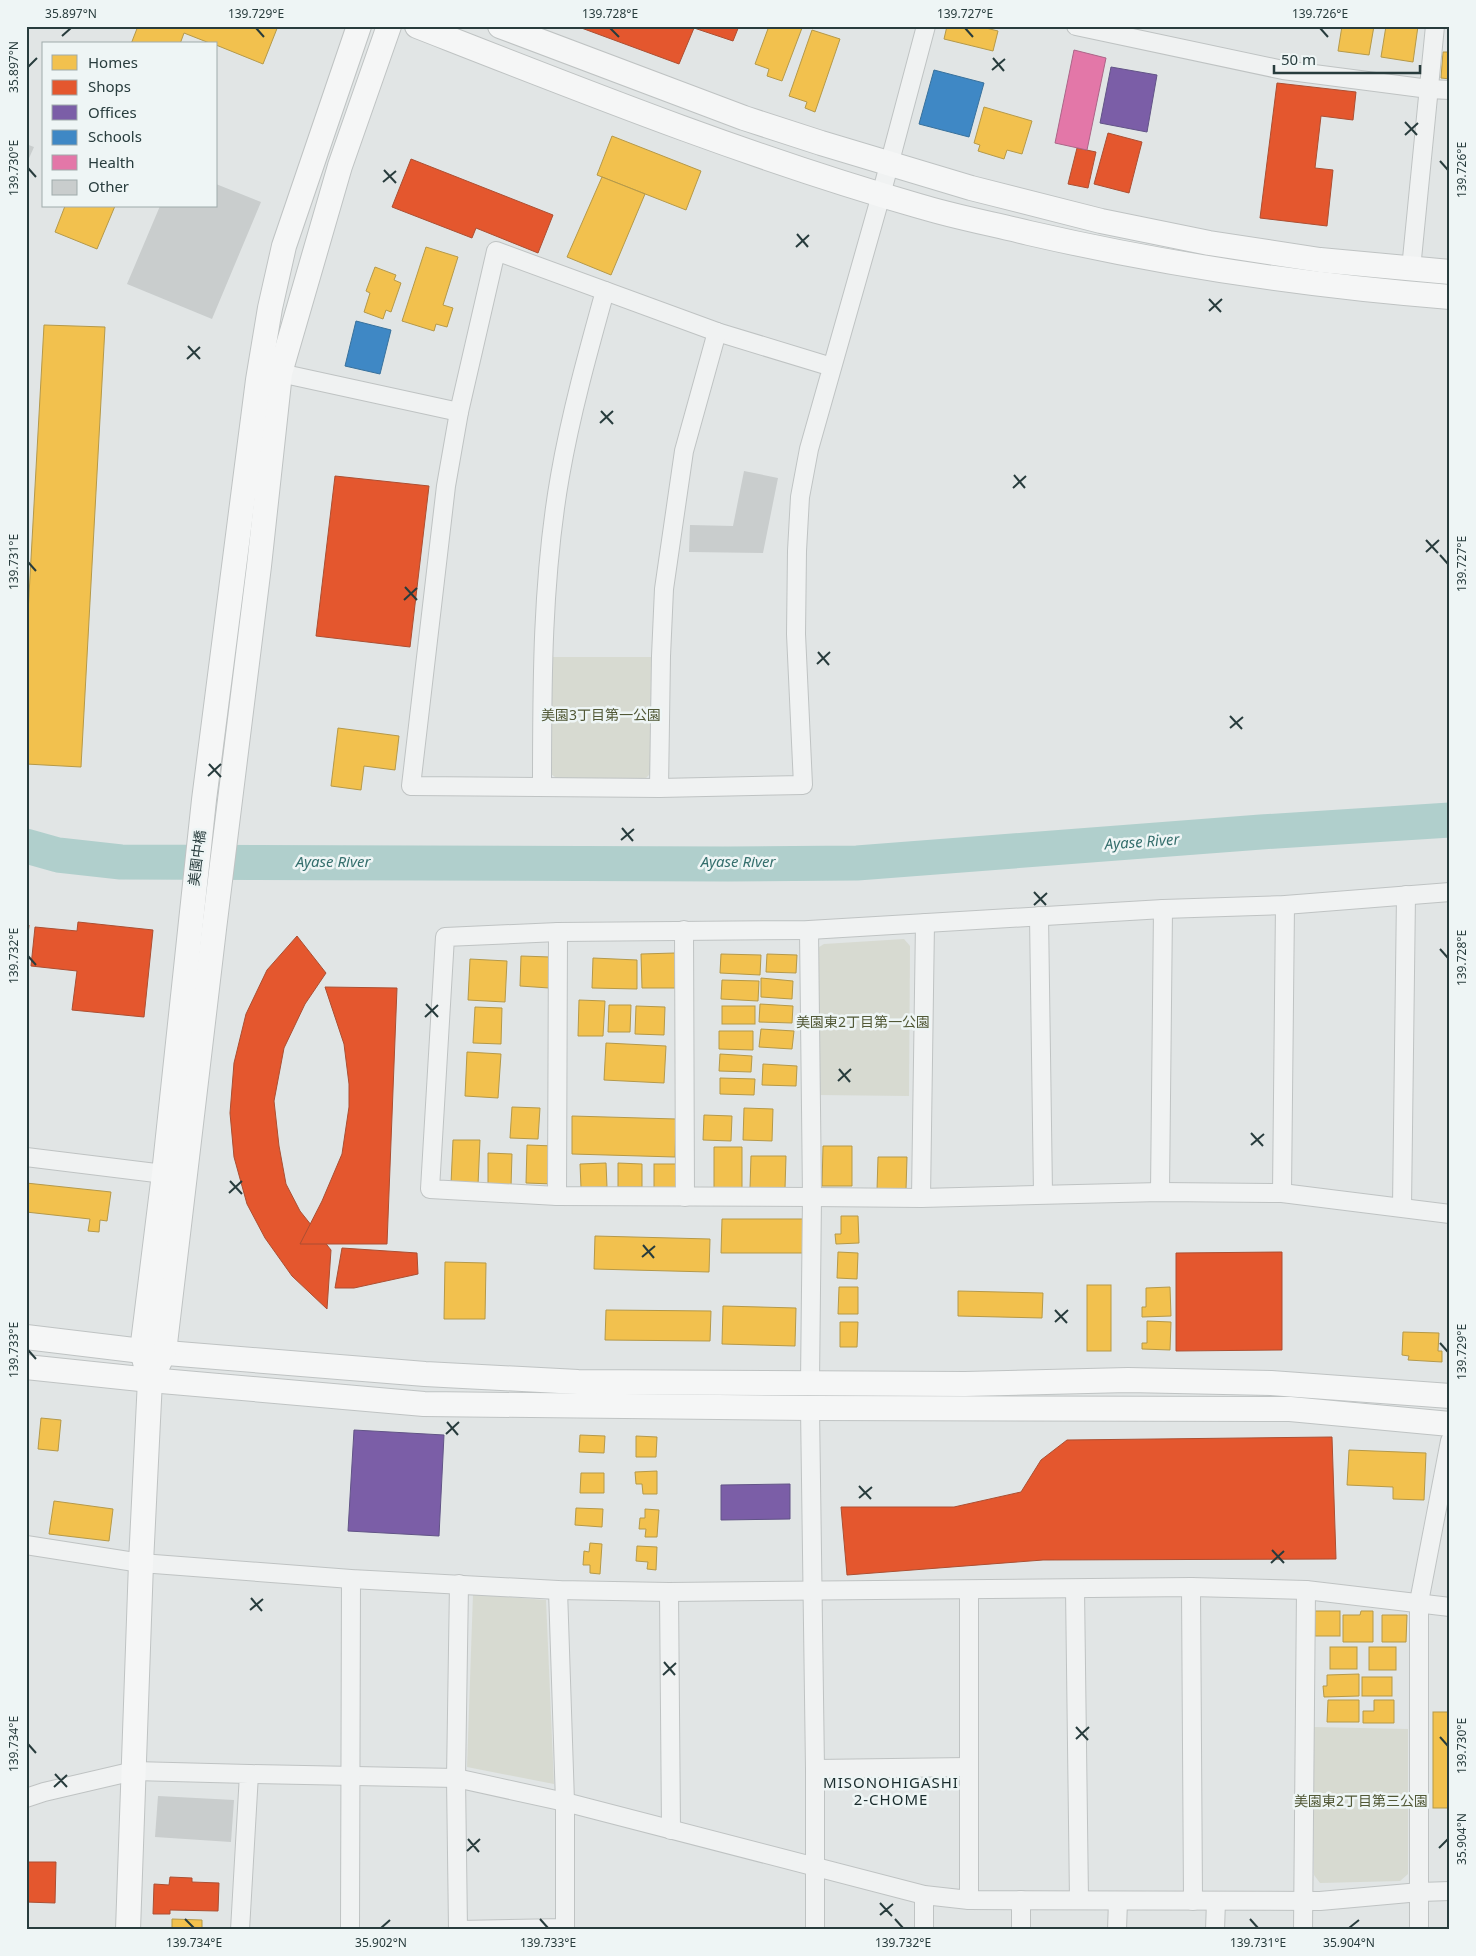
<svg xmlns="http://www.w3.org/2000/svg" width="1476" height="1956" viewBox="0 0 1476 1956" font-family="'Noto Sans','Noto Sans JP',sans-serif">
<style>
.green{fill:#d7dad1}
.homes{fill:#f2c14e;stroke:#b59949}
.shops{fill:#e4572e;stroke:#ac4f32}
.offices{fill:#7b5ea7;stroke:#625487}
.schools{fill:#3f88c5;stroke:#38719c}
.health{fill:#e377a8;stroke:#ab6588}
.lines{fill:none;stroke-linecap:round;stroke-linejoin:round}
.river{stroke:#b0cfcc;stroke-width:35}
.building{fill:#c9cdcd}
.street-casing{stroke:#bfc3c3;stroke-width:20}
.secondary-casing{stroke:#bfc3c3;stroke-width:26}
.street{stroke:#f0f2f2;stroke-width:18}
.secondary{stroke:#f5f6f6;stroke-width:24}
.ticks{fill:none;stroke:#283c3d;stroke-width:2}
.labels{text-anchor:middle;stroke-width:5;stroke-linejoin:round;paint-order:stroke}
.park-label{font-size:14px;fill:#515836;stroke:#eef5f5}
.street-label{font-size:14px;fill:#283c3d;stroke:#eef5f5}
.water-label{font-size:15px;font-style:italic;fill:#356f6d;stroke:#eef5f5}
.neighbourhood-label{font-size:15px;letter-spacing:1px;fill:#1b2d2e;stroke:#eef5f5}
.neatline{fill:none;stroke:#283c3d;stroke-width:2}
.ticks-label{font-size:12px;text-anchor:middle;fill:#283c3d}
</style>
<rect width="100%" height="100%" fill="#e1e5e5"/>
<g class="green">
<polygon points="552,657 651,657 650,774 644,780 559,780 551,774"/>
<polygon points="904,939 910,946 909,1096 818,1095 816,949 824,944"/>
<polygon points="473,1594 546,1600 554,1784 467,1767"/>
<polygon points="1314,1727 1408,1729 1408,1874 1400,1881 1320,1883 1314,1875"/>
</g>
<g class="homes">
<polygon points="138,26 278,26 263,64 216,45 216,44 212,44 184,33 180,44 131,44"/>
<polygon points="769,26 802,28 782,81 767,76 769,69 755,64"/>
<polygon points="947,26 978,26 998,31 993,51 944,39"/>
<polygon points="1342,26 1374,26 1369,55 1338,51"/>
<polygon points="1386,26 1418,26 1413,62 1381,57"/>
<polygon points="812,30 840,39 815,112 805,108 807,102 789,96"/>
<polygon points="1443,52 1450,52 1450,79 1441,78"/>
<polygon points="984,107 1032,121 1022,154 1007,150 1004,159 978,151 980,145 974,143"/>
<polygon points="612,136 701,171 686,210 597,175"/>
<polygon points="602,177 645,194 611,275 567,257"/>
<polygon points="65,206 115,206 97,249 55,232"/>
<polygon points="426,247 458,257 443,305 453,308 447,327 436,324 434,331 402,321"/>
<polygon points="375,267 396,275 394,280 401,283 391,312 386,310 383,319 364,312 370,293 366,291"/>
<polygon points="44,325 105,327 81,767 26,764 26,649"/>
<polygon points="338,728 399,736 395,770 364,766 361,790 331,786"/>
<polygon points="675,953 675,988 642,988 641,954"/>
<polygon points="721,954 761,955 760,975 720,973"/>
<polygon points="767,954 797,955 796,973 766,972"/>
<polygon points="521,956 550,957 549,988 520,986"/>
<polygon points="593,958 637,960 637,989 592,988"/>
<polygon points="470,959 507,961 505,1002 468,1000"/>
<polygon points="761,978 793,981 792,999 761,997"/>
<polygon points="722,980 759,981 758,1001 721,999"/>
<polygon points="579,1000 605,1001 603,1036 578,1036"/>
<polygon points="760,1004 793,1006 792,1023 759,1022"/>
<polygon points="609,1005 631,1005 630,1032 608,1032"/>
<polygon points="636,1006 665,1007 664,1035 635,1034"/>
<rect x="722" y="1006" width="33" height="18"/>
<polygon points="475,1007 502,1008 501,1044 473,1043"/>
<polygon points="761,1029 794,1031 792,1049 759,1047"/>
<polygon points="719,1031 753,1031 753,1050 719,1049"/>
<polygon points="606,1043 666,1046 664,1083 604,1080"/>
<polygon points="467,1052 501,1054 498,1098 465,1096"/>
<polygon points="720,1054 752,1056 751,1072 719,1071"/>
<polygon points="763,1064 797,1066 796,1086 762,1085"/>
<polygon points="720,1078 755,1079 754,1095 720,1094"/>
<polygon points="512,1107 540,1108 538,1139 510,1138"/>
<polygon points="744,1108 773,1109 772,1141 743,1140"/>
<polygon points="704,1115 732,1116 731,1141 703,1140"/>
<polygon points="572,1116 676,1119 675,1157 572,1154"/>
<polygon points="453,1140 480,1140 478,1185 451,1184"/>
<polygon points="527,1145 554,1146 553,1184 526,1183"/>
<polygon points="823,1146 852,1146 852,1186 822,1186"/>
<polygon points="714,1147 742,1147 742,1190 714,1191"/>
<polygon points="488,1153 512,1154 511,1187 488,1186"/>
<polygon points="751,1156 786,1156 785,1189 750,1188"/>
<polygon points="878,1157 907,1157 906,1190 877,1190"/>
<polygon points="606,1163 607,1187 581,1188 580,1164"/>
<polygon points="618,1163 642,1164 642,1187 618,1187"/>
<rect x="654" y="1164" width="22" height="24"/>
<polygon points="26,1183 111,1192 107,1221 100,1220 99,1232 88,1231 90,1219 26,1212"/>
<polygon points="841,1216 858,1216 859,1243 836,1244 835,1234 841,1234"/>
<polygon points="722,1219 804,1219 804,1253 721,1253"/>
<polygon points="595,1236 710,1239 709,1272 594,1269"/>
<polygon points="838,1252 858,1253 857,1279 837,1278"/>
<polygon points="445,1262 486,1263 485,1319 444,1319"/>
<rect x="1087" y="1285" width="24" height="66"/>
<polygon points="839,1287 858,1287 858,1314 838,1314"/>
<polygon points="1170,1287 1171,1316 1142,1317 1142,1307 1146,1307 1146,1288"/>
<polygon points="958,1291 1043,1293 1042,1318 958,1316"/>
<polygon points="723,1306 796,1308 795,1346 722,1344"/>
<polygon points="606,1310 711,1311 710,1341 605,1340"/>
<polygon points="1147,1321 1171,1322 1170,1350 1142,1349 1142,1343 1147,1343"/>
<polygon points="840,1322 858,1322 857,1347 840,1347"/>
<polygon points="1403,1332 1439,1333 1438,1351 1442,1351 1442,1362 1408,1360 1409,1356 1402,1355"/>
<polygon points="41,1418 61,1420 58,1451 38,1449"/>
<polygon points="580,1435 605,1436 604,1453 579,1452"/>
<polygon points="636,1436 657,1437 656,1457 636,1457"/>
<polygon points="1349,1450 1426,1453 1424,1500 1393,1499 1393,1487 1347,1485"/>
<polygon points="657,1471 657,1494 643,1494 642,1484 636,1484 635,1472"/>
<polygon points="581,1473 604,1473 604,1493 580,1493"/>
<polygon points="54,1501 113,1509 109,1541 49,1534"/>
<polygon points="576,1508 603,1509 602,1527 575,1525"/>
<polygon points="645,1509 659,1510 657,1537 645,1537 646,1529 639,1529 640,1518 645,1518"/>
<polygon points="590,1543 602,1544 600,1574 590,1573 590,1565 583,1565 584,1551 589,1552"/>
<polygon points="637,1546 657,1547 656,1570 647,1569 648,1562 636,1561"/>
<rect x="1315" y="1611" width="25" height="25"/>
<polygon points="1361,1611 1373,1611 1373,1642 1343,1642 1343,1615 1360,1615"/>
<polygon points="1382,1615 1407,1615 1406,1642 1382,1642"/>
<rect x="1330" y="1647" width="27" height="22"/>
<rect x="1369" y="1647" width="27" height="23"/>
<polygon points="1359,1674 1359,1696 1324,1697 1323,1686 1327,1686 1327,1675"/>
<rect x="1362" y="1677" width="30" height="19"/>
<polygon points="1328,1700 1359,1700 1359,1722 1327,1722"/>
<polygon points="1374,1700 1394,1700 1394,1723 1363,1723 1363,1711 1374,1711"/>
<rect x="1433" y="1712" width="17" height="96"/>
<polygon points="172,1919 202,1920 202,1930 172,1930"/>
</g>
<g class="shops">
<polygon points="576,26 739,26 733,41 694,28 679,64"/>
<polygon points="1277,83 1356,92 1353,120 1321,116 1315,168 1333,170 1327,226 1260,218"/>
<polygon points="1108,133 1142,142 1129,193 1094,184"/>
<polygon points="1077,148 1096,152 1088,188 1068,184"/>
<polygon points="411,159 553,215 538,253 476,228 472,238 392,207"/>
<polygon points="335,476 429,486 410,647 316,636"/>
<polygon points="78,922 153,930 144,1017 72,1010 77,971 31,966 35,927 77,931"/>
<polygon points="26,925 29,925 26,953"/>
<polygon points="297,936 326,973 305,1004 284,1048 274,1101 279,1146 286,1184 300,1211 331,1250 327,1309 292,1276 265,1238 247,1204 234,1157 230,1113 234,1063 246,1014 267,970"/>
<polygon points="325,987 397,988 387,1244 300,1244 322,1201 342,1154 349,1107 349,1084 344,1044"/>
<polygon points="342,1248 417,1253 418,1274 354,1288 335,1288"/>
<polygon points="1282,1252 1282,1350 1176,1351 1176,1253"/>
<polygon points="1332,1437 1336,1559 1043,1560 847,1575 841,1507 954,1507 1021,1492 1041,1460 1067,1440"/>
<polygon points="26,1862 56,1862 55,1903 26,1902"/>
<polygon points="170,1877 192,1878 192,1882 219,1883 218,1911 170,1910 170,1914 153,1914 154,1884 169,1885"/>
</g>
<g class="offices">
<polygon points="1111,67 1157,75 1147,132 1100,123"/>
<polygon points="354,1430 444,1435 439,1536 348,1531"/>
<polygon points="790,1484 790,1519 721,1520 721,1485"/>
</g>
<g class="schools">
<polygon points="934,70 984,83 969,137 919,124"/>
<polygon points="356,321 391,330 380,374 345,366"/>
</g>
<polygon class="health" points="1074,50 1106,58 1087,150 1055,143"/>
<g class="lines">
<polyline class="river" points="26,846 58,855 121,862 728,864 857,863 1261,832 1450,820"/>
</g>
<g class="building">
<polygon points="26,144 34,147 26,165"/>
<polygon points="216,184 261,202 212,319 127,284 160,206 216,206"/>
<polygon points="744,471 778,478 763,553 689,552 690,525 733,526"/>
<polygon points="158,1796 234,1800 231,1842 155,1837"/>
</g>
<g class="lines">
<g class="street-casing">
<g id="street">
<polyline points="1076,26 1283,70 1429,89 1450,90"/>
<polyline points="1411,269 1435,26"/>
<polyline points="832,367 717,332 496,251 459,412 446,486 411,786 659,788 803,785 796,634 797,551 800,497 809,449 881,195 926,26"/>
<polyline points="280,373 459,412"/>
<path d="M542,787C542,683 542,579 560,476C571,413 588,352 605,291"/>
<polyline points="659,788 661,656 664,589 684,451 717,332"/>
<polyline points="1450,892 1285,905 1163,909 809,930 558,932 445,937 430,1189 557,1196 812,1197 921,1198 1160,1192 1282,1193 1450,1214"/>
<polyline points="1039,916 1043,1193"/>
<polyline points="684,930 685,1197"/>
<polyline points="809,930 812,1197 810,1383"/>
<polyline points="26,1157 164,1174"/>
<polyline points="1160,1192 1163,909"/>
<polyline points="1282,1193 1285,905"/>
<polyline points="557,1196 558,932"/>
<polyline points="921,1198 925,923"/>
<polyline points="1402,1207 1406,895"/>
<polyline points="810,1408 815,1769 815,1930"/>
<polyline points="26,1545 141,1563 351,1579 558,1590 669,1592 1191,1587 1306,1590 1450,1607"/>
<polyline points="1191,1587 1193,1901"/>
<polyline points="1075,1589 1079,1900"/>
<polyline points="969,1590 969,1900"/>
<polyline points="669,1592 671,1830"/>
<polyline points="815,1769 968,1767"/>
<polyline points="249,1774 456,1778 565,1802 924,1895 969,1900 1320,1901 1420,1892 1450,1891"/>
<polyline points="26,1798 44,1792 134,1771 249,1774 240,1930"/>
<polyline points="458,1929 456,1778 459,1584"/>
<polyline points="350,1930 351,1579"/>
<polyline points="458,1930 565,1928 565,1802 558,1590"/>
<polyline points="924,1930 924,1895"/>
<polyline points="1021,1930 1021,1900"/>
<polyline points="1117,1930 1118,1901"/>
<polyline points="1215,1930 1216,1901"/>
<polyline points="1303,1930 1306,1590"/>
<polyline points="1419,1930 1419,1602 1450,1441"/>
</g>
</g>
<g class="secondary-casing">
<g id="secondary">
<path d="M417,26C583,91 748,157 919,206C955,217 993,224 1029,233C1168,265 1308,286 1450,297"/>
<polyline points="500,26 744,118 821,143 971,188 1101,221 1209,243 1320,260 1450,272"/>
<polyline points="26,1337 142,1351 425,1374 578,1382 965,1384 1128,1380 1271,1383 1450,1396"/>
<polyline points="158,1365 164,1352 214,929 259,566 280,373 340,166 389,26"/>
<polyline points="26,1367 150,1380 424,1404 810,1408 1290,1409 1450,1424"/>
<polyline points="128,1930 141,1563 150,1380 142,1351 164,1174 204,800 258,380 270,308 284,246 359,26"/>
</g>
</g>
<use href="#street" class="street"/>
<use href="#secondary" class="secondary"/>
</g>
<path class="ticks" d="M256,28L264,37M610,28L619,37M965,28L973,37M1320,28L1328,37M62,36L71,28M993,58L1004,71M28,67L37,58M992,70L1005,59M1405,122L1417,135M1405,135L1418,123M1440,161L1448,170M28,168L36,177M384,170L396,183M383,182L396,171M797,234L808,247M796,247L809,235M1209,299L1221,312M1209,311L1222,299M188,346L200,359M187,359L200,347M601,411L613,424M600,423L613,411M1014,475L1025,488M1013,488L1026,476M1426,540L1438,553M1426,552L1439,540M1440,555L1448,564M28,562L36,571M405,587L417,600M404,600L417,588M818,652L829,665M817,664L830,652M1230,716L1242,729M1230,728L1243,717M209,764L221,777M208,776L221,764M622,828L633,841M621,840L634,829M1034,892L1046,905M1034,905L1047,893M1440,949L1448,958M28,956L36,965M426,1004L438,1017M425,1017L438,1005M839,1069L850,1082M838,1081L851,1069M1251,1133L1263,1146M1251,1145L1264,1134M230,1181L242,1194M229,1193L242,1181M643,1245L654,1258M642,1257L655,1246M1055,1310L1067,1323M1055,1322L1068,1310M1440,1343L1448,1352M28,1350L36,1359M447,1422L458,1435M446,1434L459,1422M859,1486L871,1499M859,1498L872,1487M1272,1550L1284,1563M1271,1563L1284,1551M251,1598L262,1611M250,1610L263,1599M664,1662L675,1675M663,1675L676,1663M1076,1727L1088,1740M1440,1737L1448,1746M1076,1739L1089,1727M28,1744L36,1753M55,1774L67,1787M54,1787L67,1775M468,1839L479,1852M1439,1848L1448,1839M467,1851L480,1839M880,1903L892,1916M880,1915L893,1904M185,1919L194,1928M540,1919L548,1928M895,1919L903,1928M1250,1919L1258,1928M381,1928L390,1920M1349,1928L1359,1920"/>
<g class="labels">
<g class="park-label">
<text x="601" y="720">美園3丁目第一公園</text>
<text x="863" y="1027">美園東2丁目第一公園</text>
<text x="1361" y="1806">美園東2丁目第三公園</text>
</g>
<g class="street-label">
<text transform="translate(197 858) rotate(-83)" y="5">美園中橋</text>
</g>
<g class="water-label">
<text transform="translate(1142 842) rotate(-4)" y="5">Ayase River</text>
<text x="333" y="867">Ayase River</text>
<text x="738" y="867">Ayase River</text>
</g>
<g class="neighbourhood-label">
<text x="891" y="1788">MISONOHIGASHI<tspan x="891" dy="17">2-CHOME</tspan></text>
</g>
</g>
<rect width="1476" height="1956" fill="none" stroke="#eef5f5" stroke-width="55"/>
<rect x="42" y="42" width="175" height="165" fill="#eef5f5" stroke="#9fabab"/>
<rect x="52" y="55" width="25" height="15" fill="#f2c14e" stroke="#9fabab"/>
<text x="88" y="68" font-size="15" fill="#283c3d">Homes</text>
<rect x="52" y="80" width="25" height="15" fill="#e4572e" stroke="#9fabab"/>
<text x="88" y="92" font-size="15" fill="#283c3d">Shops</text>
<rect x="52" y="105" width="25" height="15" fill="#7b5ea7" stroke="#9fabab"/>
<text x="88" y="118" font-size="15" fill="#283c3d">Offices</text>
<rect x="52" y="130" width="25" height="15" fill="#3f88c5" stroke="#9fabab"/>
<text x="88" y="142" font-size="15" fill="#283c3d">Schools</text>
<rect x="52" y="155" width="25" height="15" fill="#e377a8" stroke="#9fabab"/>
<text x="88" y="168" font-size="15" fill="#283c3d">Health</text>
<rect x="52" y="180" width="25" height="15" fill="#c9cdcd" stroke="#9fabab"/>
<text x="88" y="192" font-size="15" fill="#283c3d">Other</text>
<path d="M1274 65v8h146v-8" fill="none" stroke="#283c3d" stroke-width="2.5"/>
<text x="1281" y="65" font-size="15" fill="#283c3d" stroke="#eef5f5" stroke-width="4" paint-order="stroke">50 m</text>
<rect x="28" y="28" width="1420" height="1900" class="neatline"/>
<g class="ticks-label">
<text x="71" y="18">35.897°N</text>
<text x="256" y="18">139.729°E</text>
<text x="610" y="18">139.728°E</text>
<text x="965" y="18">139.727°E</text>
<text x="1320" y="18">139.726°E</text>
<text transform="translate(14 67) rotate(-90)" y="4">35.897°N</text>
<text transform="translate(14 168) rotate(-90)" y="4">139.730°E</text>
<text transform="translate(1462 170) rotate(-90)" y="4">139.726°E</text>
<text transform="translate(14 562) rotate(-90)" y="4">139.731°E</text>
<text transform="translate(1462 564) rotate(-90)" y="4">139.727°E</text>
<text transform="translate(14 956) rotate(-90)" y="4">139.732°E</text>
<text transform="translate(1462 958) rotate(-90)" y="4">139.728°E</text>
<text transform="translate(14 1350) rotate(-90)" y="4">139.733°E</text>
<text transform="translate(1462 1352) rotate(-90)" y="4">139.729°E</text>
<text transform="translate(14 1744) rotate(-90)" y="4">139.734°E</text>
<text transform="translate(1462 1746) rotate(-90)" y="4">139.730°E</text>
<text transform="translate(1462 1839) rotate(-90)" y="4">35.904°N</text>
<text x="194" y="1947">139.734°E</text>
<text x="381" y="1947">35.902°N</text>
<text x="548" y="1947">139.733°E</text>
<text x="903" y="1947">139.732°E</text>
<text x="1258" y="1947">139.731°E</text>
<text x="1349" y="1947">35.904°N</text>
</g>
</svg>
